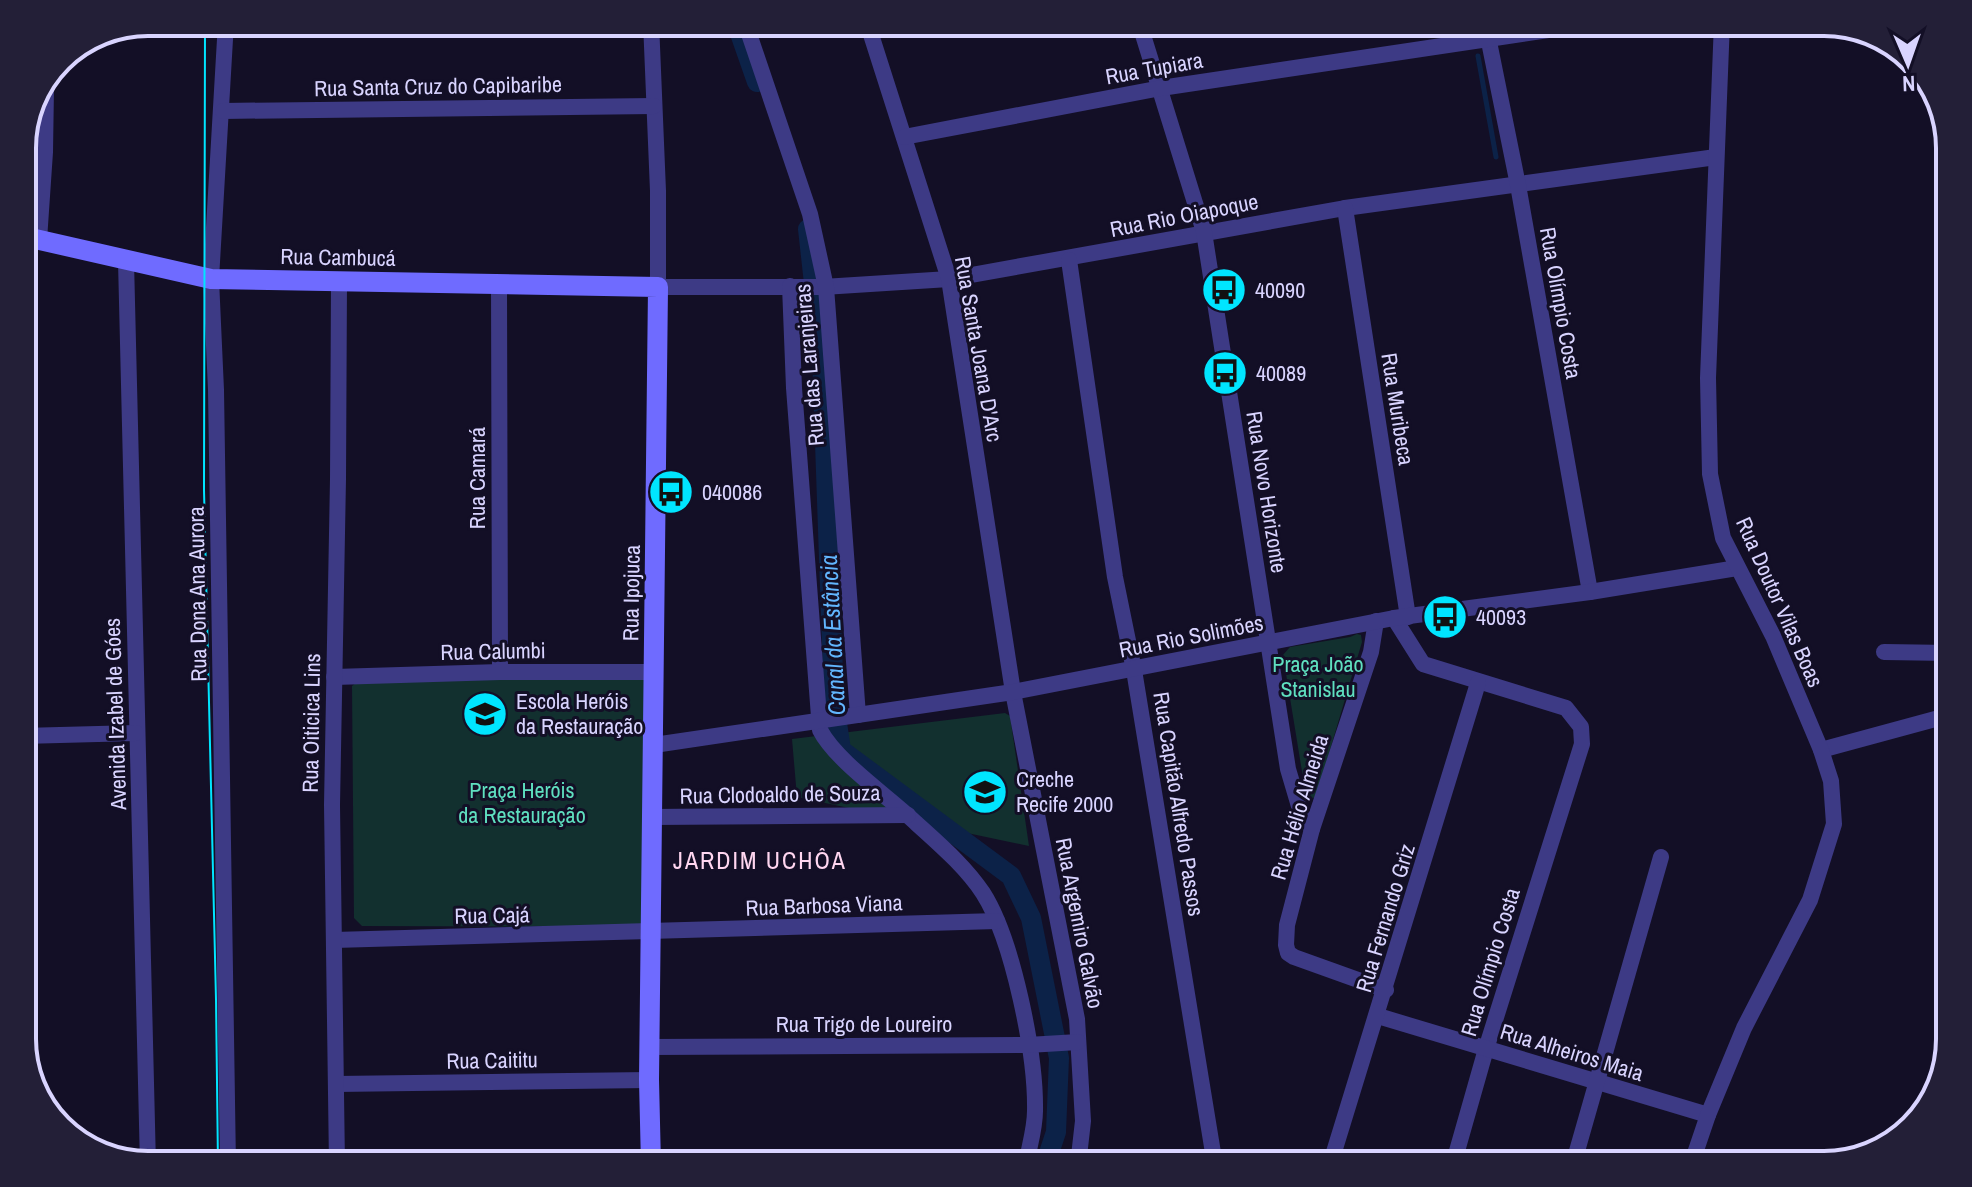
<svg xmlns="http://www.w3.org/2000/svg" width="1972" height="1187" viewBox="0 0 1972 1187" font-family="'Archivo Narrow',sans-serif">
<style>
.green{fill:#12302f}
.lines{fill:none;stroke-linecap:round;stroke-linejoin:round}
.stream{stroke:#0c2248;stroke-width:5}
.canal{stroke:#0c2248;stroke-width:20}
.minor{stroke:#3d3a85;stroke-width:16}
.secondary{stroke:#6f6bff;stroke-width:20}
.tram{stroke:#00e5ff;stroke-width:2}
.labels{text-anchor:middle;stroke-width:6;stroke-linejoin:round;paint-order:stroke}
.street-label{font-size:22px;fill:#d9d4ff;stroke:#130f26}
.poi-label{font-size:22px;fill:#d9d4ff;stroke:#130f26;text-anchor:start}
.park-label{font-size:22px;fill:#5fe0c0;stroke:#130f26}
.water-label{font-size:24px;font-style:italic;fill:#62b6ff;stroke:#130f26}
.neighbourhood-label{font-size:24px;letter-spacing:2px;fill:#ffd6f0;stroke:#130f26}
.rim{fill:none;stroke:#d9d4ff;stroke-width:4}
</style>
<rect width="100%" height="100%" fill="#130f26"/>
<g class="green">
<polygon points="1357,634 1361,635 1362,642 1316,797 1311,799 1306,796 1283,655 1290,647 1350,637"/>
<polygon points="362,678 644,680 645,924 627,927 362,926 354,918 352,686"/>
<polygon points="1005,713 1010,716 1029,846 797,797 792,739"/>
</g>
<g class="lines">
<g class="stream">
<polyline points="1472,22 1472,27"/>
<polyline points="1478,56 1496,157"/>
</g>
<g class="canal">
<polyline points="736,22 757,82"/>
<polyline points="808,229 822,356 834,703 841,750 1011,876 1031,918 1059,1058 1056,1132 1045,1165"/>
</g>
<g class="minor">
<polyline points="226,22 211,279 216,390 228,1165"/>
<polyline points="651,22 658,191 658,287 823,287 949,279 1345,208 1716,157"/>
<polyline points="745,22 810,214 826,287 858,715"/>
<polyline points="867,22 949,279 1013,692 1077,1019 1083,1121 1078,1165"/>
<polyline points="1139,22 1204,232 1288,769 1301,813 1312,829"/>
<polyline points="1485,22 1518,185 1590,592"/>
<polyline points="223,111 654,106"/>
<polyline points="904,137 1161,88 1602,22"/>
<polyline points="1345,208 1408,617"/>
<polyline points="39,240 45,152 46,88"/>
<polyline points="1069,260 1115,577 1134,670 1215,1165"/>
<polyline points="126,261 148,1165"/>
<polyline points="499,285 500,672"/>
<path d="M790,286L794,388L820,730C836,761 889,797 916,823C939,844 965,866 983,893C1013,940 1036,1055 1035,1111C1035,1129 1029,1147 1026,1165"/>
<polyline points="1394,618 1423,664 1566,708 1581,727 1582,744 1486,1049 1453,1165"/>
<polyline points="1376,621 1371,652 1312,829 1287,925 1286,945 1288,953 1294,957 1386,990"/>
<polyline points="1884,652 1950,653"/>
<polyline points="334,677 500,672 654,672"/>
<polyline points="22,736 136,733"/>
<polyline points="654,745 1013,692 1394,618 1590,592 1737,568"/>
<polyline points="1821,750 1950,715"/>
<polyline points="652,817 908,815"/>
<polyline points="334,940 997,921"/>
<polyline points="1378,1016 1708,1115"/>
<polyline points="650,1047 1028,1045 1078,1042"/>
<polyline points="336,1084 649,1080"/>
<polyline points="337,1165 332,805 338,479 339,282"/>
<polyline points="679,1165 1027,1158"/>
<polyline points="1330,1165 1478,683"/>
<polyline points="1573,1165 1661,857"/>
<polyline points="1691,1165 1708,1115 1744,1028 1810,900 1834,824 1831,781 1821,750 1773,636 1723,538 1710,474 1708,378 1722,22"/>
</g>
<polyline class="secondary" points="22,236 211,279 658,287 649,1080 651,1165"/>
<polyline class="tram" points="205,22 204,490 216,999 218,1165"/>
</g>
<defs>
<g id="bus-disc" transform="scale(2.3)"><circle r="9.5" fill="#00e5ff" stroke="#130f26"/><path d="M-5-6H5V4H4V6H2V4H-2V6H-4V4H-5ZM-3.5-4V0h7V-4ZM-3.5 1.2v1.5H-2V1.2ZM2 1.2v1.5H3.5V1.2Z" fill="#111"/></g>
<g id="school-disc" transform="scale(2.3)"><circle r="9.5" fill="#00e5ff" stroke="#130f26"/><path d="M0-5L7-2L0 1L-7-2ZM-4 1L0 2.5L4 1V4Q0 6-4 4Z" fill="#111"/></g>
</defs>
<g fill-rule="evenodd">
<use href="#bus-disc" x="1224" y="290"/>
<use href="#bus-disc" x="1225" y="373"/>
<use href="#bus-disc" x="671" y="492"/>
<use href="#bus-disc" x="1445" y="617"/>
<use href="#school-disc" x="485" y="714"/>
<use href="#school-disc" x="985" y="792"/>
</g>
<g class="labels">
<g class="street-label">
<text transform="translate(1154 68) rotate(-10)" y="8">Rua Tupiara</text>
<text transform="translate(438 86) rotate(-1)" y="8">Rua Santa Cruz do Capibaribe</text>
<text transform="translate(1184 215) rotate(-11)" y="8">Rua Rio Oiapoque</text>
<text transform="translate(338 257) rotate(1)" y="8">Rua Cambucá</text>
<text transform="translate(1561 303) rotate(80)" y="8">Rua Olímpio Costa</text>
<text transform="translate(979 349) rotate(80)" y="8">Rua Santa Joana D'Arc</text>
<text transform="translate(809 365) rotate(-95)" y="8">Rua das Laranjeiras</text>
<text transform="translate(1398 409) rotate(81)" y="8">Rua Muribeca</text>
<text transform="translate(477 478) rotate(-90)" y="8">Rua Camará</text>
<text transform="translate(1267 492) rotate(81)" y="8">Rua Novo Horizonte</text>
<text transform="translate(631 593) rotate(-89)" y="8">Rua Ipojuca</text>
<text transform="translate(197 594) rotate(-91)" y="8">Rua Dona Ana Aurora</text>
<text transform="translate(1780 602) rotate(66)" y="8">Rua Doutor Vilas Boas</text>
<text transform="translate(1191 636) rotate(-11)" y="8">Rua Rio Solimões</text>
<text transform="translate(493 651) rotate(-1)" y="8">Rua Calumbi</text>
<text transform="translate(115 714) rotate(-92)" y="8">Avenida Izabel de Góes</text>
<text transform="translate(311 723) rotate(-89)" y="8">Rua Oiticica Lins</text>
<text transform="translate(780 794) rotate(-1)" y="8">Rua Clodoaldo de Souza</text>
<text transform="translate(1179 804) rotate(81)" y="8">Rua Capitão Alfredo Passos</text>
<text transform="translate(1299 807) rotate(-73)" y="8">Rua Hélio Almeida</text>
<text transform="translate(824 905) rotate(-2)" y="8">Rua Barbosa Viana</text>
<text transform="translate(492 915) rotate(-1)" y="8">Rua Cajá</text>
<text transform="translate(1385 918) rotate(-73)" y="8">Rua Fernando Griz</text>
<text transform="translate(1080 923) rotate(79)" y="8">Rua Argemiro Galvão</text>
<text transform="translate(1490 962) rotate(-73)" y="8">Rua Olímpio Costa</text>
<text x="864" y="1032">Rua Trigo de Loureiro</text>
<text transform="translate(1572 1052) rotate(17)" y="8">Rua Alheiros Maia</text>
<text transform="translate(492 1060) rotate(-1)" y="8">Rua Caititu</text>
</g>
<g class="poi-label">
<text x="1255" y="298">40090</text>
<text x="1256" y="381">40089</text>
<text x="702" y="500">040086</text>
<text x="1476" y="625">40093</text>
<text x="516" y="709">Escola Heróis<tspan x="516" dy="25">da Restauração</tspan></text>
<text x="1016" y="787">Creche<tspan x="1016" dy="25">Recife 2000</tspan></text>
</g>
<g class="park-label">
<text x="1318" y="672">Praça João<tspan x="1318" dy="25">Stanislau</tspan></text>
<text x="522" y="798">Praça Heróis<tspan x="522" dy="25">da Restauração</tspan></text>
</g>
<g class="water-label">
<text transform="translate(833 635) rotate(-93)" y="8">Canal da Estância</text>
</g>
<g class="neighbourhood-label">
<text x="760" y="869">JARDIM UCHÔA</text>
</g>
</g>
<path d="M0 0H1972V1187H0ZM148 36H1824A112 112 0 0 1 1936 148V1039A112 112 0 0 1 1824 1151H148A112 112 0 0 1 36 1039V148A112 112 0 0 1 148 36Z" fill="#231f37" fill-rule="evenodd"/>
<path class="rim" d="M148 36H1824A112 112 0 0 1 1936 148V1039A112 112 0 0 1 1824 1151H148A112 112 0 0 1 36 1039V148A112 112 0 0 1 148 36Z"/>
<g transform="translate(1908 64) rotate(178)" stroke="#130f26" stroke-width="6" paint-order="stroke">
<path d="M0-6L14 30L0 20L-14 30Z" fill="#d9d4ff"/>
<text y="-12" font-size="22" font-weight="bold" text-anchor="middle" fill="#d9d4ff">N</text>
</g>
</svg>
